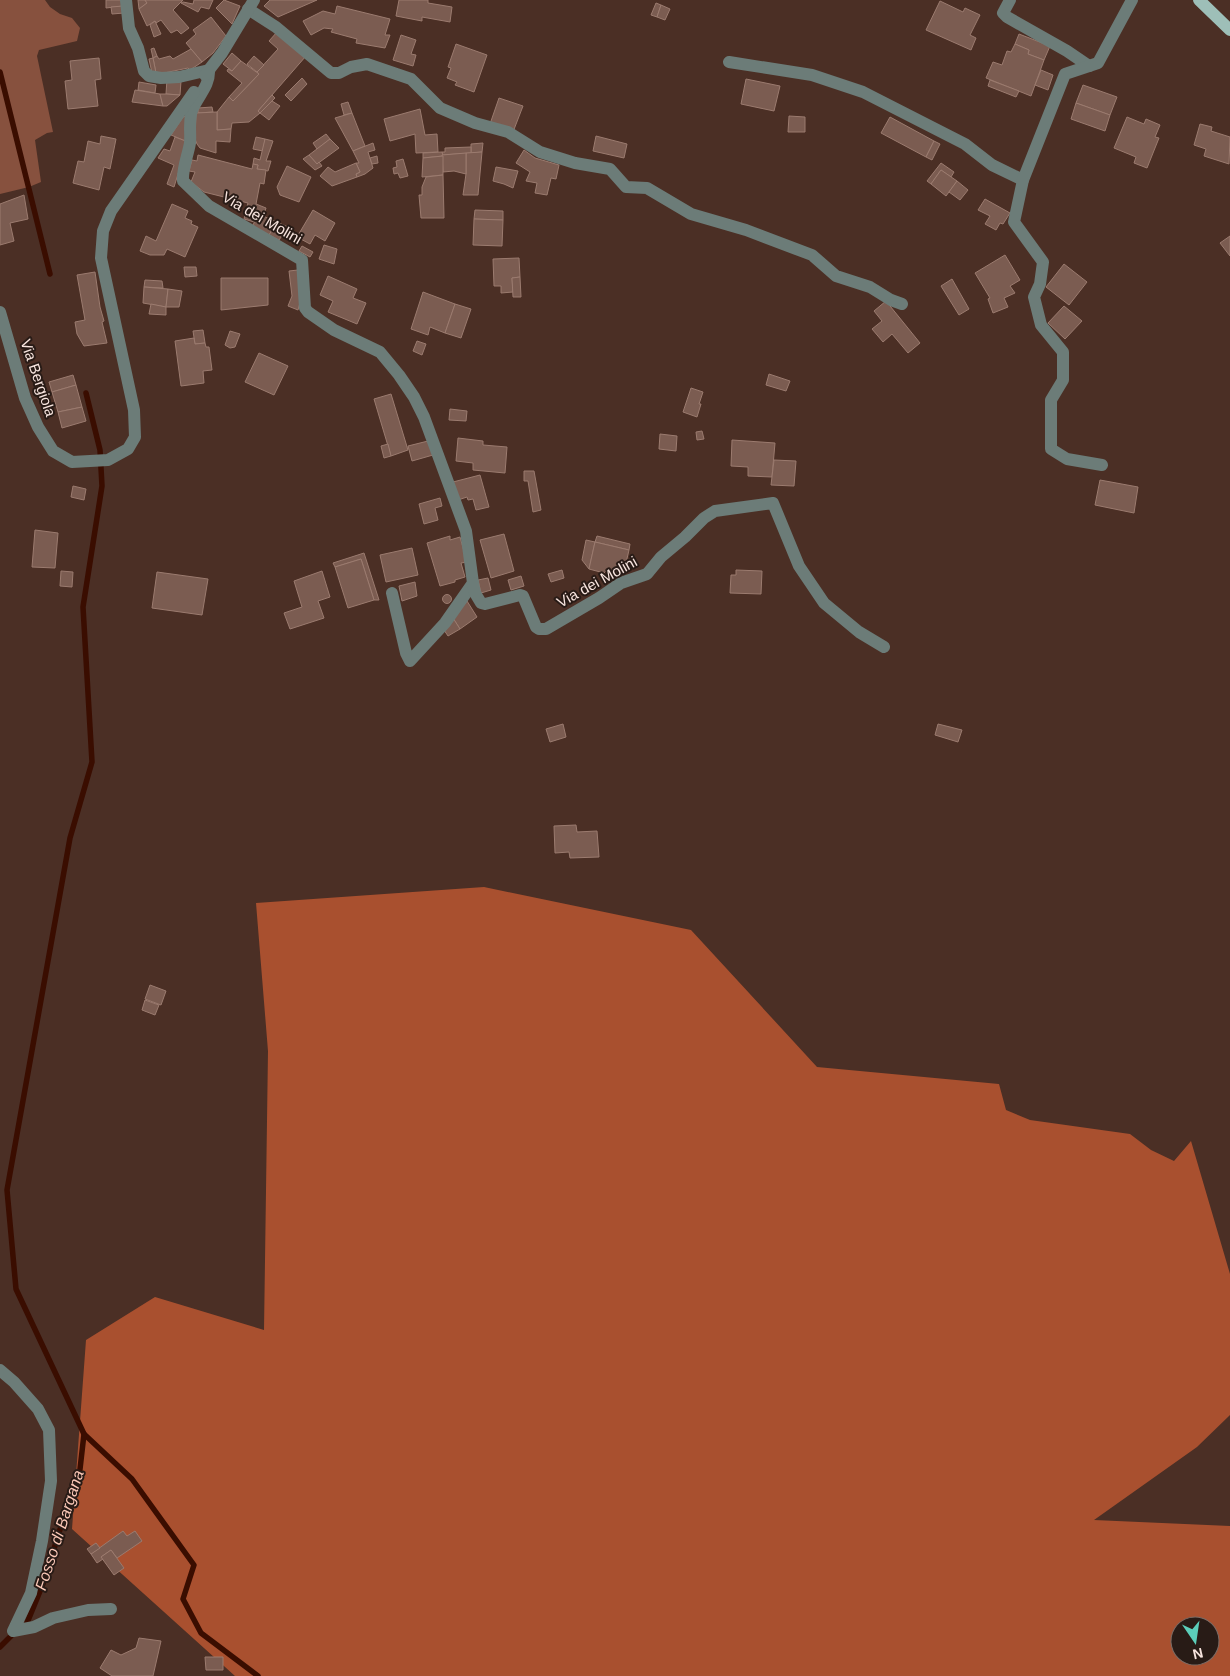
<svg xmlns="http://www.w3.org/2000/svg" width="1230" height="1676" viewBox="0 0 1230 1676" font-family="Arial,sans-serif">
<style>
.green{fill:#87513e}
.forest{fill:#a9502f;fill-rule:evenodd}
.lines{fill:none;stroke-linecap:round;stroke-linejoin:round}
.stream{stroke:#3a0d00;stroke-width:5.5}
.building{fill:#7b5c51;stroke:#9b7b6f}
.minor{stroke:#6c7c78;stroke-width:12}
.major{stroke:#9ebfb8;stroke-width:12}
.labels{text-anchor:middle;stroke-width:4;stroke-linejoin:round;paint-order:stroke}
.street-label{font-size:15px;fill:#f8e5df;stroke:#281b16}
.water-label{font-size:16px;font-style:italic;fill:#fcc9b8;stroke:#281b16}
</style>
<rect width="100%" height="100%" fill="#4b2f25"/>
<polygon class="green" points="0,0 45,0 50,7 60,14 72,18 80,28 77,41 39,50 37,56 53,132 47,133 35,140 41,182 29,187 0,194"/>
<path class="forest" d="M484,887L691,930L817,1067L999,1084L1006,1110L1030,1120L1130,1134L1151,1150L1174,1161L1191,1141L1230,1274V1415L1197,1447L1094,1520L1230,1526V1676H235L72,1529L86,1340L155,1297L264,1330L268,1051L256,903ZM1180,1626H1210V1656H1180Z"/>
<g class="lines">
<g class="stream">
<polyline points="0,72 50,274"/>
<polyline points="86,393 100,450 102,486 83,607 92,762 70,838 7,1190 16,1289 84,1434 132,1479 194,1565 183,1599 201,1633 258,1676"/>
<polyline points="27,1623 47,1574 58,1535 79,1478 84,1434"/>
<polyline points="0,1647 11,1636"/>
</g>
</g>
<g class="building">
<polygon points="106,0 122,0 123,6 106,8"/>
<polygon points="138,0 145,0 147,3 139,9"/>
<polygon points="145,0 183,0 173,10 189,28 181,34 177,30 171,33 161,20 156,23 155,21 147,26 139,9 147,3"/>
<polygon points="194,0 213,0 209,9 201,7 198,12 181,3 183,2 193,4"/>
<polygon points="224,0 240,6 232,24 216,8"/>
<polygon points="270,0 317,0 278,17 264,6"/>
<polygon points="399,0 428,0 428,3 452,7 450,22 422,17 422,21 396,16"/>
<polygon points="940,1 963,12 965,8 980,15 970,35 976,38 971,50 926,30"/>
<polygon points="656,3 661,5 657,17 651,15"/>
<polygon points="661,5 670,9 665,20 657,17"/>
<polygon points="123,6 124,13 112,14 111,7"/>
<polygon points="337,6 390,19 385,35 390,35 385,48 356,43 357,39 331,32 333,29 324,28 311,35 303,21 323,11 335,14"/>
<polygon points="211,17 226,36 213,53 202,62 186,43 196,34 193,30"/>
<polygon points="155,21 161,34 154,37 150,25"/>
<polygon points="277,32 306,56 258,111 260,113 249,122 232,123 231,129 217,130 217,112 229,97 233,101 259,74 257,72 278,49 269,41"/>
<polygon points="1019,34 1050,46 1044,60 1028,54 1029,50 1015,44"/>
<polygon points="401,35 416,40 411,54 416,55 413,66 393,60"/>
<polygon points="456,44 487,55 474,92 455,85 457,82 447,78 451,68 448,67"/>
<polygon points="1015,44 1029,50 1028,54 1044,60 1031,96 986,78 993,62 1002,65 1007,51 1011,52"/>
<polygon points="154,48 157,56 153,58 151,49"/>
<polygon points="191,49 202,62 190,70 188,68 164,73 156,73 153,58 157,56 159,59 170,56 173,59"/>
<polygon points="232,53 241,61 232,71 223,64"/>
<polygon points="254,56 264,65 257,72 247,64"/>
<polygon points="99,58 101,79 95,80 98,106 68,109 65,81 72,80 70,61"/>
<polygon points="153,58 156,73 152,73 149,59"/>
<polygon points="241,61 259,74 233,101 229,97 242,83 227,71 228,69 232,71"/>
<polygon points="1041,70 1053,75 1048,90 1035,85"/>
<polygon points="302,78 307,84 291,101 285,95"/>
<polygon points="167,79 181,81 180,95 166,94"/>
<polygon points="746,79 780,86 774,111 741,104"/>
<polygon points="990,80 1019,91 1016,97 988,86"/>
<polygon points="139,82 156,85 155,93 138,90"/>
<polygon points="1083,85 1117,97 1110,115 1076,103"/>
<polygon points="135,90 160,94 163,106 132,102"/>
<polygon points="160,94 166,94 180,95 167,106 163,106"/>
<polygon points="272,95 275,98 260,113 258,111"/>
<polygon points="499,98 523,106 513,132 490,124"/>
<polygon points="272,101 280,106 269,120 260,113"/>
<polygon points="348,102 352,113 344,115 341,104"/>
<polygon points="1076,103 1110,115 1105,131 1071,119"/>
<polygon points="212,107 213,112 198,113 198,108"/>
<polygon points="420,109 425,135 437,134 438,152 416,153 415,134 390,141 384,119"/>
<polygon points="217,112 217,130 231,129 230,142 216,141 216,153 200,148 197,144 195,139 196,113"/>
<polygon points="352,113 365,146 353,151 335,118"/>
<polygon points="187,116 188,142 171,135 183,117"/>
<polygon points="789,116 805,117 805,132 788,132"/>
<polygon points="890,117 934,141 926,157 881,133"/>
<polygon points="1127,117 1144,124 1146,119 1160,125 1155,137 1159,138 1147,168 1134,163 1136,157 1114,148"/>
<polygon points="1200,124 1212,127 1211,131 1230,137 1229,164 1204,156 1206,149 1194,145"/>
<polygon points="326,134 330,139 317,149 313,143"/>
<polygon points="101,136 116,139 110,169 104,167 99,190 73,183 78,161 84,162 88,141 100,144"/>
<polygon points="596,136 627,144 624,158 593,151"/>
<polygon points="175,137 188,142 174,187 167,184 174,165 158,158 164,149 170,151"/>
<polygon points="256,137 265,139 263,151 253,149"/>
<polygon points="265,139 273,141 266,161 271,161 268,171 257,169 258,165 253,164 254,158 260,160"/>
<polygon points="330,139 339,148 317,164 309,155"/>
<polygon points="934,141 940,144 932,160 926,157"/>
<polygon points="373,143 375,150 368,152 373,168 365,174 357,177 356,174 360,172 356,163 359,163 353,151"/>
<polygon points="483,143 482,152 471,153 471,144"/>
<polygon points="471,147 471,153 442,155 442,152 445,152 445,148"/>
<polygon points="524,150 535,158 559,165 556,179 551,178 547,195 535,193 537,183 526,181 530,172 516,163"/>
<polygon points="442,152 443,156 423,158 423,153"/>
<polygon points="482,152 478,195 463,195 466,174 466,153"/>
<polygon points="466,153 466,174 454,171 443,172 442,155"/>
<polygon points="198,155 252,169 253,164 258,165 257,169 266,170 264,184 260,183 256,204 266,208 261,224 244,219 248,203 204,192 191,182 195,172 189,171 192,160 197,161"/>
<polygon points="309,155 317,164 319,162 322,166 315,170 303,159"/>
<polygon points="377,156 378,163 372,164 370,158"/>
<polygon points="443,156 443,175 422,177 423,158"/>
<polygon points="403,159 408,176 400,178 398,173 394,174 393,168 397,167 396,161"/>
<polygon points="356,163 360,172 356,174 357,177 332,186 320,176 328,167 335,172"/>
<polygon points="941,163 954,172 951,177 941,170 931,184 927,181"/>
<polygon points="287,166 311,177 299,202 280,195 277,187"/>
<polygon points="496,167 518,171 513,188 504,184 493,181"/>
<polygon points="941,170 957,181 946,196 931,184"/>
<polygon points="443,175 444,218 421,218 419,195 422,195 422,187 426,177"/>
<polygon points="957,181 968,190 960,200 949,192"/>
<polygon points="24,195 28,219 10,223 14,241 0,245 0,204"/>
<polygon points="985,199 1010,213 1003,224 1000,223 996,230 985,224 990,216 978,210"/>
<polygon points="172,204 188,211 185,218 192,221 191,224 198,227 185,257 167,249 164,255 150,255 140,251 146,236 156,241"/>
<polygon points="313,210 335,223 325,241 315,235 310,244 297,237"/>
<polygon points="475,210 503,211 503,220 474,219"/>
<polygon points="263,216 277,222 269,235 252,227 255,221 261,224"/>
<polygon points="474,219 503,220 502,246 473,245"/>
<polygon points="277,222 288,227 279,240 269,235"/>
<polygon points="1230,236 1230,256 1220,243"/>
<polygon points="324,245 337,249 334,264 319,259"/>
<polygon points="302,246 313,252 310,257 299,251"/>
<polygon points="1005,255 1020,280 1010,286 1015,293 1004,298 1008,307 993,313 988,299 990,298 975,273"/>
<polygon points="519,258 520,277 512,278 513,292 501,293 501,286 494,286 493,259"/>
<polygon points="1064,264 1087,282 1069,305 1046,287"/>
<polygon points="184,267 196,267 197,276 185,277"/>
<polygon points="298,270 301,299 298,310 288,306 292,296 289,271"/>
<polygon points="95,272 100,307 104,321 102,322 107,343 84,346 77,334 75,322 85,320 77,275"/>
<polygon points="328,276 357,289 353,298 366,303 357,324 328,312 333,301 320,295"/>
<polygon points="520,277 521,297 513,297 512,278"/>
<polygon points="221,278 268,278 268,305 221,310"/>
<polygon points="952,279 969,309 959,315 941,286"/>
<polygon points="145,280 162,281 163,288 144,287"/>
<polygon points="144,287 168,289 166,307 143,303"/>
<polygon points="168,289 182,291 179,307 166,307"/>
<polygon points="423,292 455,304 445,333 430,327 428,335 411,329"/>
<polygon points="886,301 920,343 908,353 892,334 883,342 872,329 882,321 874,311"/>
<polygon points="151,304 166,307 166,315 149,314"/>
<polygon points="455,304 471,309 461,338 445,333"/>
<polygon points="1064,306 1082,321 1065,339 1048,323"/>
<polygon points="203,330 205,343 195,344 193,331"/>
<polygon points="230,331 240,334 235,347 230,348 225,345"/>
<polygon points="194,338 195,344 205,343 206,347 209,347 212,370 203,371 204,383 181,386 175,341"/>
<polygon points="417,341 426,344 422,355 413,351"/>
<polygon points="259,353 288,366 274,395 245,382"/>
<polygon points="769,374 790,381 786,391 766,385"/>
<polygon points="73,375 76,385 52,392 49,382"/>
<polygon points="76,385 82,407 58,412 52,392"/>
<polygon points="691,388 703,392 699,404 701,404 697,417 683,412"/>
<polygon points="391,394 408,450 391,456 374,399"/>
<polygon points="82,407 86,421 62,428 58,412"/>
<polygon points="450,409 467,411 466,421 449,420"/>
<polygon points="702,431 704,439 697,440 696,432"/>
<polygon points="660,434 677,436 676,451 659,449"/>
<polygon points="458,438 483,441 483,445 507,447 505,473 473,470 473,463 456,461"/>
<polygon points="732,440 775,443 772,477 748,476 748,467 731,466"/>
<polygon points="428,441 433,455 412,461 408,446"/>
<polygon points="388,444 391,456 384,458 381,446"/>
<polygon points="774,460 796,461 794,486 771,485"/>
<polygon points="524,471 534,471 541,510 533,512 528,481 524,481"/>
<polygon points="480,475 489,507 476,510 473,499 468,500 467,497 458,500 453,482"/>
<polygon points="1100,480 1138,487 1134,513 1095,505"/>
<polygon points="73,486 86,489 84,500 71,497"/>
<polygon points="440,498 442,506 435,508 438,520 424,524 419,504"/>
<polygon points="35,530 58,533 55,568 32,567"/>
<polygon points="504,534 514,571 491,578 480,540"/>
<polygon points="450,536 450,540 460,537 467,562 461,563 465,577 455,580 455,582 440,586 427,543"/>
<polygon points="597,536 630,544 629,550 595,542"/>
<polygon points="586,540 595,542 589,569 582,560"/>
<polygon points="595,542 629,550 626,563 616,573 606,571 604,573 589,569"/>
<polygon points="412,548 418,575 386,582 380,555"/>
<polygon points="364,553 379,600 374,600 361,559 335,567 333,563"/>
<polygon points="361,559 374,600 348,608 335,567"/>
<polygon points="562,570 564,578 551,582 548,574"/>
<polygon points="736,570 762,571 761,594 730,593 731,575 736,575"/>
<polygon points="61,571 73,572 72,587 60,586"/>
<polygon points="322,571 330,597 318,601 324,618 290,629 284,613 302,607 294,581"/>
<polygon points="157,572 208,579 202,615 152,608"/>
<polygon points="521,576 524,586 511,590 508,580"/>
<polygon points="488,578 491,590 481,593 478,580"/>
<polygon points="415,582 417,596 402,601 399,586"/>
<circle cx="447" cy="599" r="4.5"/>
<polygon points="467,601 477,617 460,629 453,618"/>
<polygon points="453,618 460,629 448,636 444,630"/>
<polygon points="563,724 566,737 550,742 546,729"/>
<polygon points="938,724 962,730 958,742 935,735"/>
<polygon points="576,825 577,832 597,831 599,857 570,858 569,852 555,853 554,826"/>
<polygon points="150,985 166,991 161,1005 145,999"/>
<polygon points="145,1000 159,1005 155,1015 142,1010"/>
<polygon points="123,1531 127,1536 135,1531 142,1541 117,1558 111,1550 101,1557 103,1559 97,1563 91,1554"/>
<polygon points="96,1543 100,1548 91,1554 87,1549"/>
<polygon points="111,1550 124,1568 114,1575 101,1557"/>
<polygon points="139,1638 161,1641 153,1676 112,1676 100,1668 111,1650 121,1655 136,1648"/>
<polygon points="205,1657 223,1657 223,1670 206,1670"/>
</g>
<g class="lines">
<g class="minor">
<polyline points="126,0 129,28 138,48 144,71 149,76 161,78 179,77 209,70"/>
<polyline points="1010,0 1003,13 1007,17 1067,51 1089,66"/>
<polyline points="248,9 276,27 331,73 339,73 351,67 367,64 411,79 440,108 475,123 508,132 540,152 575,163 610,169 626,187 647,188 691,214 746,230 812,255 836,276 870,287 891,300 902,304"/>
<polyline points="729,62 812,75 863,92 965,144 992,165 1023,180"/>
<path d="M209,70C210,85 199,95 193,108C188,118 191,132 190,143C188,155 182,169 183,181L209,206L302,260L305,308L308,312L334,330L380,352L399,375L414,397L424,417L466,531L473,583L445,623L410,661L406,653L392,593"/>
<polyline points="205,75 222,53 254,0"/>
<polyline points="0,312 25,398 38,427 53,451 72,462 108,460 128,449 135,437 134,410 101,258 103,231 111,211 194,92"/>
<polyline points="1102,465 1067,459 1051,449 1051,400 1063,380 1063,352 1041,325 1034,297 1040,284 1043,262 1014,222 1023,180 1065,74 1098,63 1132,0"/>
<polyline points="473,583 475,593 481,603 485,604 520,595 523,596 536,627 539,629 546,629 599,598 621,583 647,574 661,557 685,537 704,518 715,511 773,503 799,566 824,603 859,632 884,647"/>
<polyline points="0,1370 14,1382 38,1409 49,1430 51,1481 42,1541 31,1593 13,1631 34,1627 53,1618 88,1610 111,1609"/>
</g>
<polyline class="major" points="1199,0 1230,30"/>
</g>
<g class="labels">
<g class="street-label">
<text transform="translate(262 218) rotate(30)" y="5">Via dei Molini</text>
<text transform="translate(38 378) rotate(71)" y="5">Via Bergiola</text>
<text transform="translate(597 582) rotate(-29)" y="5">Via dei Molini</text>
</g>
<g class="water-label">
<text transform="translate(59 1530) rotate(-72)" y="6">Fosso di Bargana</text>
</g>
</g>
<g transform="translate(1195 1641) rotate(167)"><circle r="24" fill="#281b16" stroke="#7b6c66"/>
<path d="M0-4L9 19L0 12L-9 19Z" fill="#5cceba"/>
<text y="-8" font-size="14" font-weight="bold" text-anchor="middle" fill="#f8e5df">N</text>
</g>
</svg>
